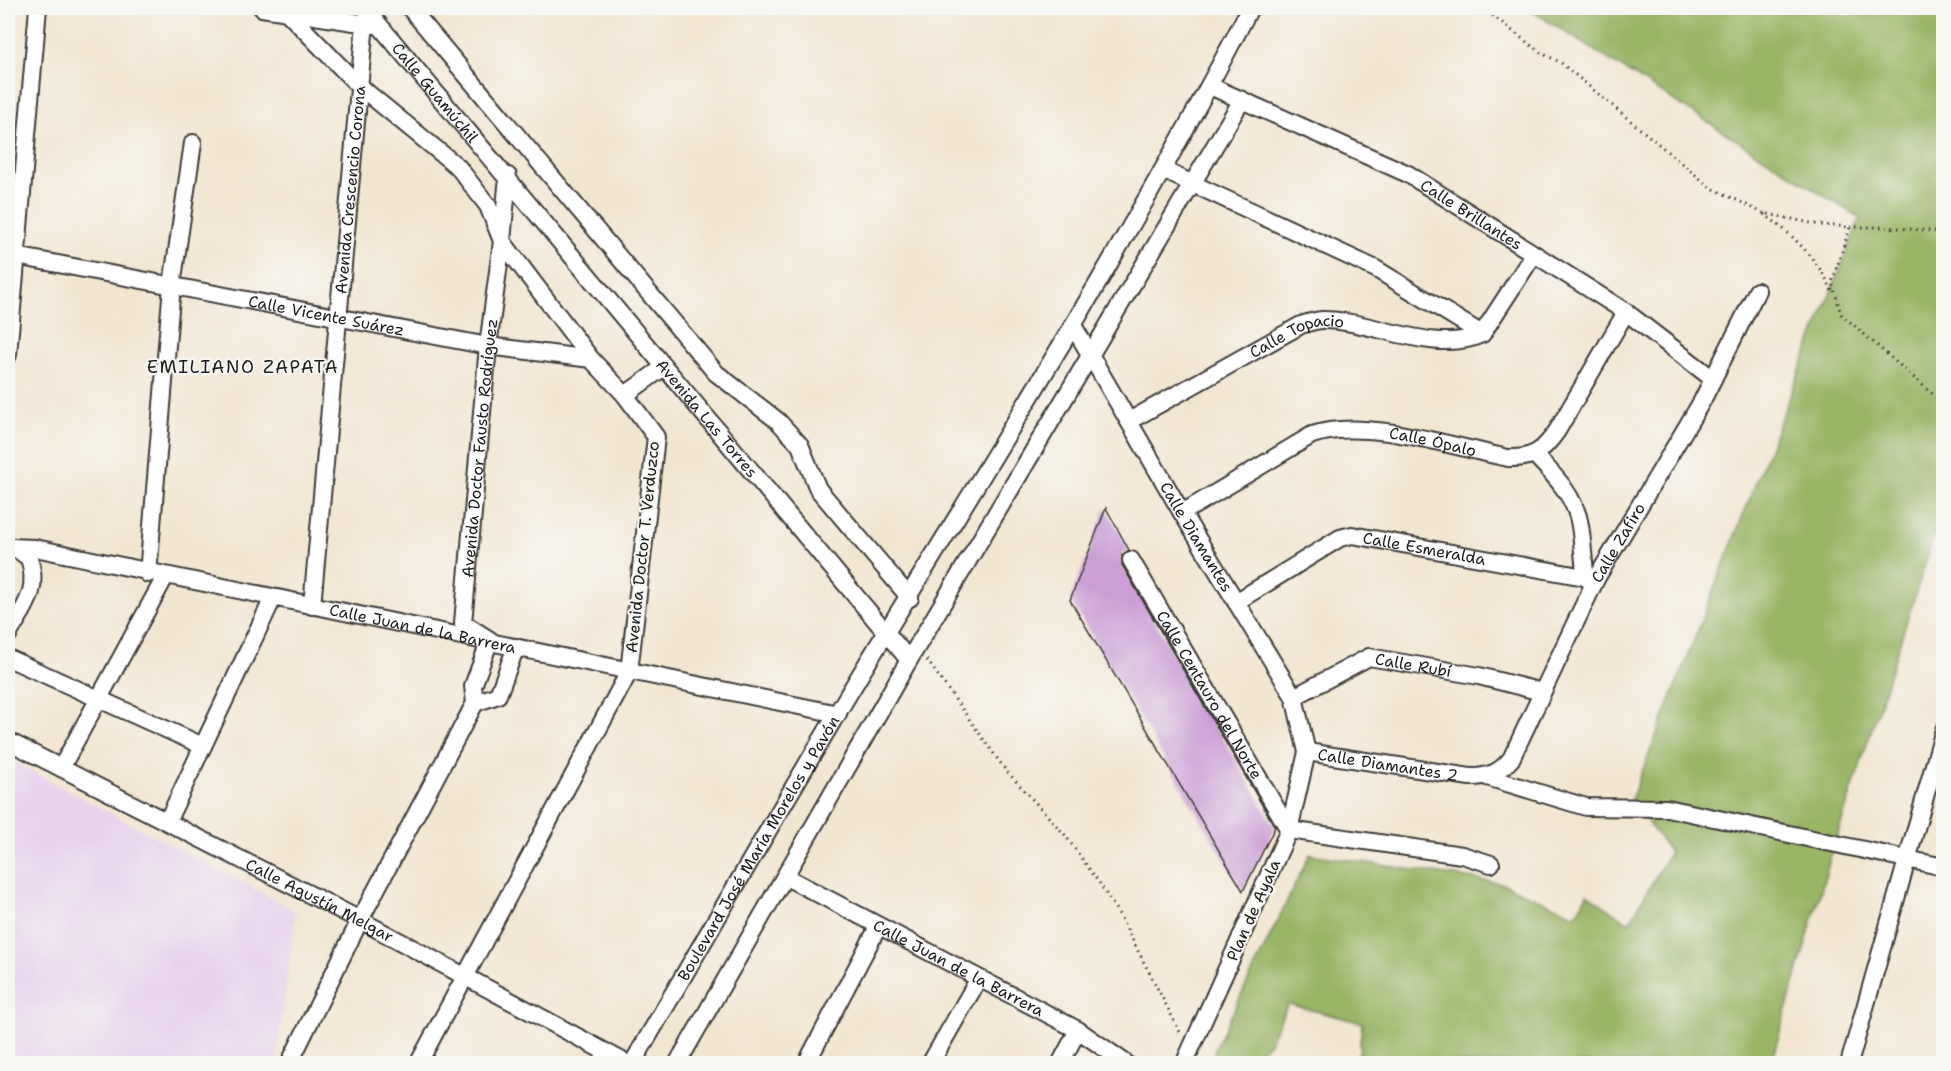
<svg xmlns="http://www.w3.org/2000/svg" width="1951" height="1071" viewBox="0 0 1951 1071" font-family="'Shantell Sans',sans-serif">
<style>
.built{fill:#e8d2ee}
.forest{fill:#99b566;stroke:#5a6841;stroke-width:1.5}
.building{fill:#cb9fd5}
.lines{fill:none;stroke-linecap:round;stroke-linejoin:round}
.minor-casing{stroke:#3c3a37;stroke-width:20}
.path{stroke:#3c3a37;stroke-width:3;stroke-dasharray:1.5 4.5;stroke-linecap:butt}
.minor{stroke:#fff;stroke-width:16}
.labels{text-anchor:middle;stroke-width:4.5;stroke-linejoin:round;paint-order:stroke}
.street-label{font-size:16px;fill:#1c1c1c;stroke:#f6f6f2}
.neighbourhood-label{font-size:18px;letter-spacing:1.5px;fill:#1c1c1c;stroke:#f6f6f2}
</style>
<rect width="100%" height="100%" fill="#f6f6f2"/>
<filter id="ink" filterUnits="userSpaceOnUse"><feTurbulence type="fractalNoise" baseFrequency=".0167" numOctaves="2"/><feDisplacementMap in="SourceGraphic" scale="12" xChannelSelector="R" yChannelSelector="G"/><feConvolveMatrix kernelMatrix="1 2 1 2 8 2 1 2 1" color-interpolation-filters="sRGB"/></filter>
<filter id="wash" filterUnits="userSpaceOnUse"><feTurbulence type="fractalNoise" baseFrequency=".008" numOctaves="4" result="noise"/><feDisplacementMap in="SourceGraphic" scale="24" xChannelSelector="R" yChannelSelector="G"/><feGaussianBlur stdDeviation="1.35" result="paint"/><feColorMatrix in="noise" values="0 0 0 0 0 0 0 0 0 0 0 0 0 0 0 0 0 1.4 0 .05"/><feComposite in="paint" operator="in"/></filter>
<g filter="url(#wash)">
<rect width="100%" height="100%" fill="#f3e6d1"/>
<polygon class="built" points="8,759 296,911 276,1063 8,1063"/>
<polygon class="forest" points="1527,8 1943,8 1943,509 1833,849 1771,1063 1341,1063 1359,1054 1362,1023 1288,1004 1269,1043 1245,1063 1221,1063 1214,1051 1310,854 1500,883 1576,915 1587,894 1629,923 1670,852 1631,800 1860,218"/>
<g id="blocks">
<polygon class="building" points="1106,508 1129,550 1122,555 1122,565 1275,827 1243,891 1070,600"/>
</g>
</g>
<g filter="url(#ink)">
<use href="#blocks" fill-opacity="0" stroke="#3c3a37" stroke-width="1.5"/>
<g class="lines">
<g class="minor-casing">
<g id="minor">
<polyline points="262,8 374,25"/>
<polyline points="283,8 359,86 458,167 488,206 502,241 591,359"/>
<path id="s1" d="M365,8L909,660"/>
<polyline points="410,8 716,373 778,421 800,445 818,489 910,598"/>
<path id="s2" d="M1210,86L1408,174L1626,312L1713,379"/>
<polyline points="1163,170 1376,269 1482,334"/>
<path id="s3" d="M16,256L488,346L591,359L625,395L656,437L629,672L418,1064"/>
<path id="s4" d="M1074,327L1182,513L1294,697L1307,752L1289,830L1184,1064"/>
<polyline points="8,355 38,8"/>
<polyline points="625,395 664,367"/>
<path id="s5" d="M1129,421L1301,325C1308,323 1316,320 1323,320C1373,320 1435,356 1482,334L1534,254"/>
<path d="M1535,455C1554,475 1576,497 1580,526C1583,543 1583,560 1586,578"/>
<path id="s6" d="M1182,513L1312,435C1365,417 1453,447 1508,458C1533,459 1543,451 1557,431L1626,312"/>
<path id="s7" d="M8,547L35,548L838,714"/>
<path id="s8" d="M1131,560L1289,830L1462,855L1491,864"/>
<polyline points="148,574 172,285 193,143"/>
<path id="s9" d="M1236,602L1340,538L1352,535L1596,579"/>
<path id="s10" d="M312,606L365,23"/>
<path d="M8,635C24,607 40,592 29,558L14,547"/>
<polyline points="8,658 203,746"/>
<path id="s11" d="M1294,697L1369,657L1479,676L1542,692"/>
<polyline points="475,703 498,695 516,647"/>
<path id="s12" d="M8,741L360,920L628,1064"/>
<path id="s13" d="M1307,752L1470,777C1489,777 1499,773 1511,759L1596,579L1702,401L1757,291"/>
<polyline points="61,768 165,577"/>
<polyline points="1487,777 1586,807 1667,808 1944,867"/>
<polyline points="167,822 273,598"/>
<path id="s14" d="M786,877L1078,1030L1127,1064"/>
<path id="s15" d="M289,1064L360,920L475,703L473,686L490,640L463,623L488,346L502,241L508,176"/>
<path id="s16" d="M632,1064C716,921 798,776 885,634C1012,428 1139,223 1250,8"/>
<polyline points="677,1064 909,660 1242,100"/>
<polyline points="806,1064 878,927"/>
<polyline points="930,1064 978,980"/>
<polyline points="1060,1064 1078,1030"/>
<polyline points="1849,1064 1944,730"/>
</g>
</g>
<g class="path">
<polyline points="1483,8 1541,53 1560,62 1710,187 1763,213 1820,225 1850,227 1832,282 1841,314 1944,404"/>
<path d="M1764,214C1793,235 1818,259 1832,291"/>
<polyline points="1850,227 1885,227 1944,232"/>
<polyline points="927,660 1004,768 1065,835 1100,884 1120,916 1180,1032"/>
</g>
<use href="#minor" class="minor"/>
</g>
</g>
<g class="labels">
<g class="street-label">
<text dy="6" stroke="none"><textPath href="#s1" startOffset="110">Calle Guamúchil</textPath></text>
<text dy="6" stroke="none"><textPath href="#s10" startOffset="418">Avenida Crescencio Corona</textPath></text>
<text dy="6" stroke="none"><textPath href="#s2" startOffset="292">Calle Brillantes</textPath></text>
<text dy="6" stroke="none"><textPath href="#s3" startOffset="316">Calle Vicente Suárez</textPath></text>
<text dy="6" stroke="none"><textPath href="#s5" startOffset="190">Calle Topacio</textPath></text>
<text dy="6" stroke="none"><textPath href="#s1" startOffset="534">Avenida Las Torres</textPath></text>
<text dy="6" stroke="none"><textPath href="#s6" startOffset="274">Calle Ópalo</textPath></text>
<text dy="6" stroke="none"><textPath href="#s15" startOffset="680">Avenida Doctor Fausto Rodríguez</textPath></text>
<text dy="6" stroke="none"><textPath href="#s4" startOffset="243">Calle Diamantes</textPath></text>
<text dy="6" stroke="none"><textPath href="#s13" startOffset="453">Calle Zafiro</textPath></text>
<text transform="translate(642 547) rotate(-84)" y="6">Avenida Doctor T. Verduzco</text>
<text dy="6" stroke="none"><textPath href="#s9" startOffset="208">Calle Esmeralda</textPath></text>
<text dy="6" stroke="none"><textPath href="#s7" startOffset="423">Calle Juan de la Barrera</textPath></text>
<text dy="6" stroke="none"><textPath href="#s11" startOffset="130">Calle Rubí</textPath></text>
<text dy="6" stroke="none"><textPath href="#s8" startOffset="156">Calle Centauro del Norte</textPath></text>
<text dy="6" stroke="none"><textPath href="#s13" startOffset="82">Calle Diamantes 2</textPath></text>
<text dy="6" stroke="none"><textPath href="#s16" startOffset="250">Boulevard José María Morelos y Pavón</textPath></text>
<text dy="6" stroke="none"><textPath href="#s12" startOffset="350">Calle Agustín Melgar</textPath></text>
<text transform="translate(1253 910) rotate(-66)" y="6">Plan de Ayala</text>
<text dy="6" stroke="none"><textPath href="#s14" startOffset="195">Calle Juan de la Barrera</textPath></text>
</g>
<g class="neighbourhood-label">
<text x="243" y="373">EMILIANO ZAPATA</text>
</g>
</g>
<rect width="1951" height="1071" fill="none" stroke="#f6f6f2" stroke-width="30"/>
</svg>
